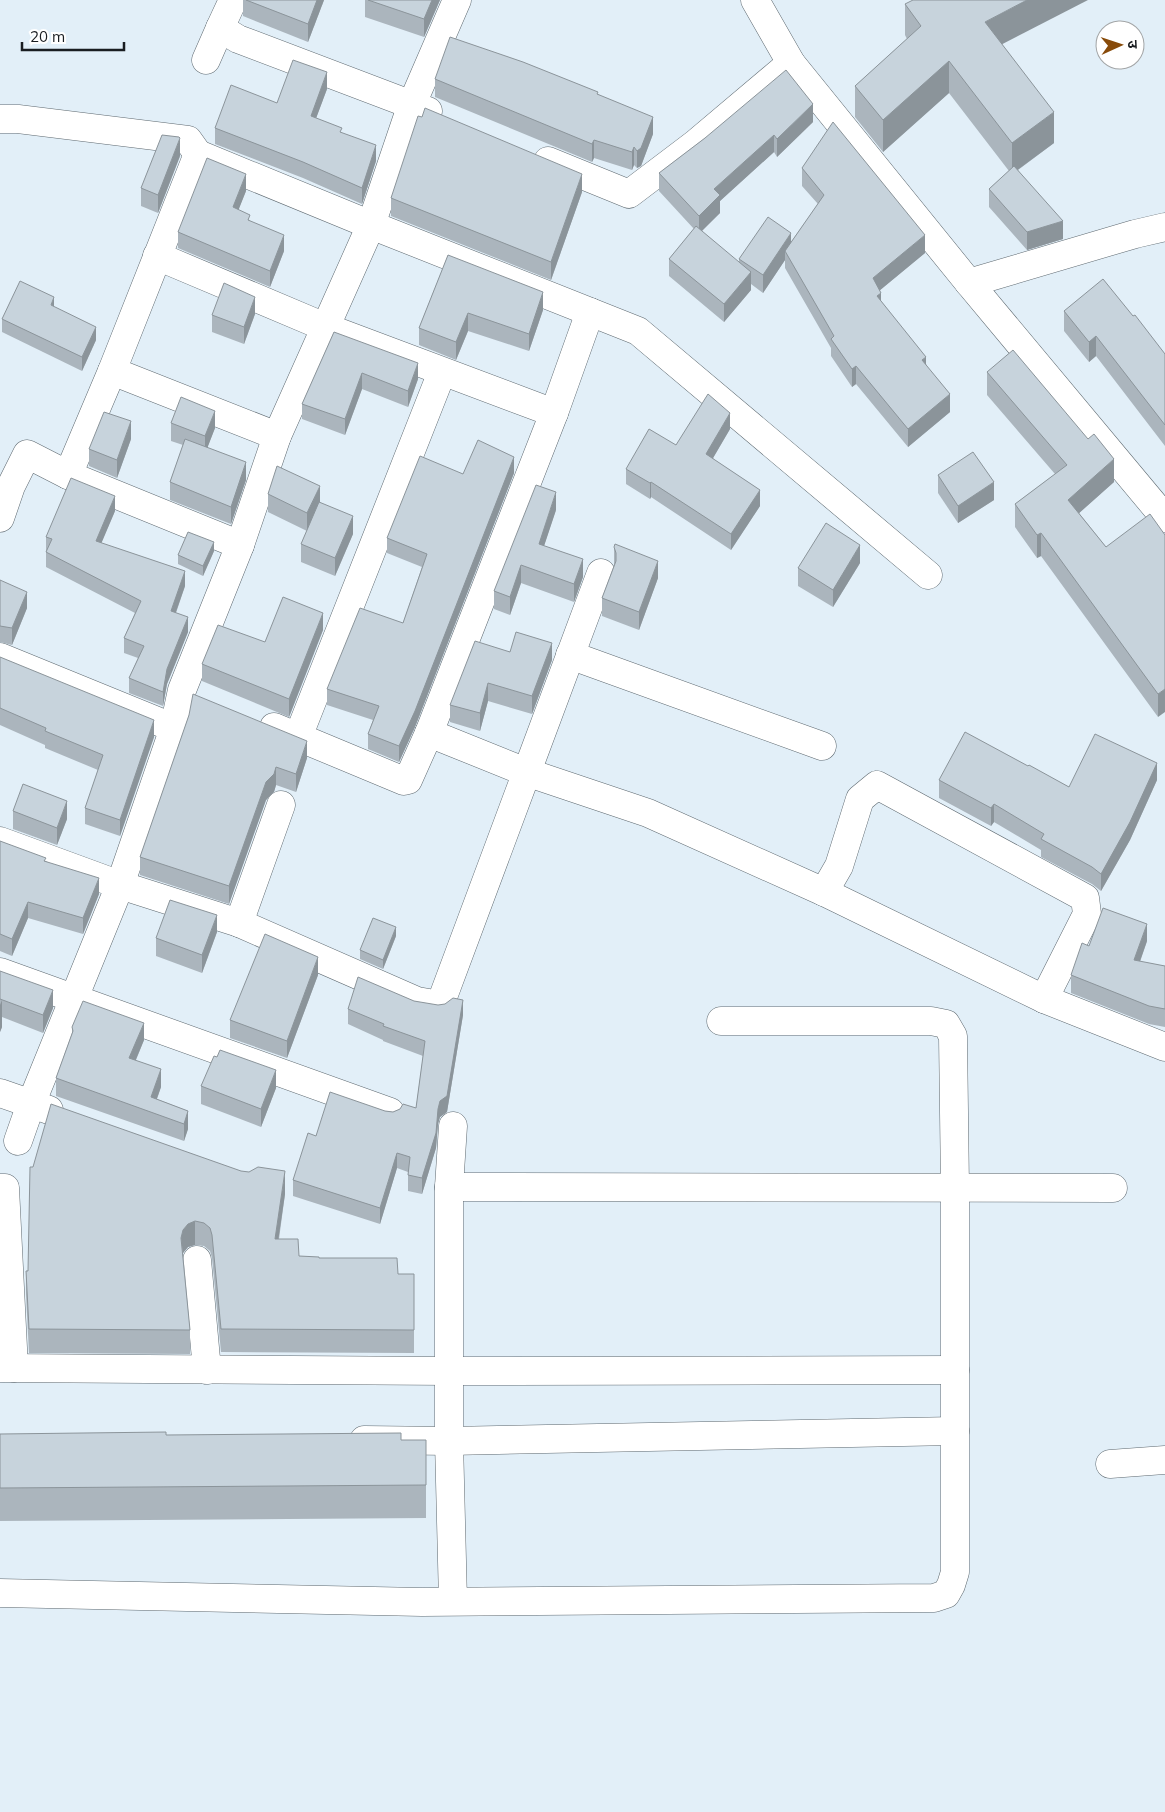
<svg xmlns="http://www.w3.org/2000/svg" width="1165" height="1812" viewBox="0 0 1165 1812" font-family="Mulish,'Noto Sans Devanagari',sans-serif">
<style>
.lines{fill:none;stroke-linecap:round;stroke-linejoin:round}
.minor-casing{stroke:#5e6970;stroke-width:29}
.tertiary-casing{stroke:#5e6970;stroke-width:29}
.minor{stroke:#fff;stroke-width:28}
.tertiary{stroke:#fff;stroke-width:28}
.wall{fill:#abb5bd}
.shaded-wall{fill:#8b949a}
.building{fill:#c7d3dc;stroke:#8b949a}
</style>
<rect width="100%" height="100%" fill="#e2eff8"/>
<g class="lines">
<g class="minor-casing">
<g id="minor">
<polyline points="233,0 220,28 238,39 428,111"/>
<polyline points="206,60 220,28"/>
<polyline points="0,119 18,119 188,140 198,154 112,371 68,475"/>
<polyline points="198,154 371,225 638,331 928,575"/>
<polyline points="548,161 629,194 695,144 791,63"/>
<polyline points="157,256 325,327 554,413"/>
<polyline points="969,283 1135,234 1165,227"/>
<polyline points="112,371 277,436"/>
<polyline points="0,518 11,486 27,454 68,475 240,545"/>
<polyline points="570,655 822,746"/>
<polyline points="0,657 174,728"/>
<polyline points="274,727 404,781 408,780 429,733 554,413 590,312"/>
<polyline points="429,733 526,772 648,813 824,892 1044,999 1165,1047"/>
<polyline points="298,737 442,372"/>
<polyline points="0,841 120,885 239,923 417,1001 440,1005 601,573"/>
<polyline points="824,892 839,866 860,799 877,785 1085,898 1087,914 1044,999"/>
<polyline points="239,923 281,805"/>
<polyline points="0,972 390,1112"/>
<polyline points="0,1093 49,1110"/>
<polyline points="18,1141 31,1104 120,885 174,728 182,690 240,545 277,436 371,225 412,104 457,0"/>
<polyline points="449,1187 1113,1188"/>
<polyline points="0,1188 5,1188 14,1368"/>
<polyline points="197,1260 207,1370"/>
<polyline points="0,1368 450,1371 955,1370"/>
<polyline points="364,1440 449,1441 955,1431"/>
<polyline points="1110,1464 1165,1460"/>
<polyline points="0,1593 422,1602 934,1598 946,1594 951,1585 955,1572 955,1188 953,1036 946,1024 931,1021 721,1021"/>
<polyline points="453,1601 449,1441 449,1187 453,1126"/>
</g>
</g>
<g class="tertiary-casing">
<polyline id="tertiary" points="755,0 791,63 969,283 1165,518"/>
</g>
<use href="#minor" class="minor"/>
<use href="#tertiary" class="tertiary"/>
</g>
<g class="wall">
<polygon points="243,0 324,0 308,42 243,16"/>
<polygon points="365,0 440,0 424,37 365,17"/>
<polygon points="905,4 1002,44 1054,143 1018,170 1063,239 1027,250 989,207 989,189 1009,171 949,93 883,152 855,117 855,86 907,39 905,35"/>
<polygon points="435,79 598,94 653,134 641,166 637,168 634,165 632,170 594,158 592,162 435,97"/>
<polygon points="327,89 316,118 342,133 376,161 362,204 303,178 215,144 215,128 277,103"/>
<polygon points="813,122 777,157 774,152 720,201 720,213 701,231 739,263 739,259 791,242 818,204 802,186 802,168 925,253 880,290 881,301 926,364 950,412 908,447 856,384 852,387 831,356 831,348 785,268 785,260 763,293 751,284 751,290 724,322 669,276 669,259 694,229 659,191 659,173 705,138"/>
<polygon points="180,156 158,213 141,206 141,188"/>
<polygon points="246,191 238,210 284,251 270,287 178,248 178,232"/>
<polygon points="582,192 551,280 391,216 391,198"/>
<polygon points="448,255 543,310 529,351 468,331 456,360 419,345 419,328"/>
<polygon points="1064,311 1133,316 1165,354 1165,446 1096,356 1089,362 1064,331"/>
<polygon points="255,314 244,344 212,332 212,315"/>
<polygon points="2,319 96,340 82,371 2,332"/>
<polygon points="334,332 418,379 408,407 362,389 345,435 302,419 302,404"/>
<polygon points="987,372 1114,482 1079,513 1106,547 1165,535 1158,717 1041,556 1037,558 1015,527 1015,504 1055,474 987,395"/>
<polygon points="171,423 215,428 207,448 246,480 231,524 170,500 170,482 183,445 171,441"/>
<polygon points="730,429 713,458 760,506 731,550 651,497 650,499 626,484 626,469 676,445"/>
<polygon points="131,439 117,478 89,466 89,449"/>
<polygon points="514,473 415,727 399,762 368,749 368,734 373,720 327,705 327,689 403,623 422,567 387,553 387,538 463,474"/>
<polygon points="938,475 994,500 958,523 938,493"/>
<polygon points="268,494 320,502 353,534 335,576 301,562 301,544 307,531 268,512"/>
<polygon points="556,510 544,546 583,577 574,602 521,583 510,615 494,609 494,591"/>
<polygon points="115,511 101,543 185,586 176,613 188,632 167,684 163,706 129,693 129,678 138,658 124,653 124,638 135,613 46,567 46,537"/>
<polygon points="614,547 658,578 639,630 602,616 602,598 614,565"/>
<polygon points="214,551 203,576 178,564 178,555"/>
<polygon points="860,563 833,607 798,586 798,568"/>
<polygon points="0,580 27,608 12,645 0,642"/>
<polygon points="323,630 289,717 202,681 202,664 265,642"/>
<polygon points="510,652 552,660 532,714 488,701 480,731 450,722 450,705"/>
<polygon points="0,657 154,737 120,836 85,824 85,808 98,770 45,748 45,745 0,725"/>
<polygon points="189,715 307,758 296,792 276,785 274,792 266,800 229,904 140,875 140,857"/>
<polygon points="1028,766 1069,787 1157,780 1130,840 1101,891 1092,884 1041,857 1041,850 994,822 991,826 939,798 939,780"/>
<polygon points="13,811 67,819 57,845 13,829"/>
<polygon points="0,841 46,861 99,894 83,934 28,918 12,956 0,951"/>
<polygon points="217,932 202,973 156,956 156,938"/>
<polygon points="396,936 383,969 360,959 360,950"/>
<polygon points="1147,941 1140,962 1165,966 1165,1027 1149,1024 1071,993 1071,975 1089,946"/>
<polygon points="0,971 53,1008 43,1033 2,1017 2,1027 0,1032"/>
<polygon points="318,975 287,1058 230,1038 230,1020"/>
<polygon points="414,1001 463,1015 447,1112 440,1117 438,1124 436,1148 422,1194 408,1191 408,1172 397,1168 380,1224 293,1196 293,1180 316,1136 385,1111 393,1112 400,1109 416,1108 423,1056 383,1041 383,1040 348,1024 348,1009"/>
<polygon points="72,1027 144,1040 136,1060 161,1087 157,1099 188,1111 188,1129 184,1141 56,1096 56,1078 72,1033"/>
<polygon points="217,1057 276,1088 261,1127 201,1104 201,1086"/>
<polygon points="285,1194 279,1239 299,1256 319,1258 398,1274 414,1274 414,1353 221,1352 212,1258 210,1251 204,1246 195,1245 188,1247 183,1253 190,1330 190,1354 29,1353 26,1294 26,1271"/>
<polygon points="0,1434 166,1435 401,1440 426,1485 426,1518 0,1521"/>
</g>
<g class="shaded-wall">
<polygon points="317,0 324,0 308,42 308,24"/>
<polygon points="432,0 440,0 424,37 424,19"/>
<polygon points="1027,0 1088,0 985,53 985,22"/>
<polygon points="949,61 949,93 883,152 883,120"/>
<polygon points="327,72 327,89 311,132 311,116"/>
<polygon points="813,104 813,122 777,157 777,139"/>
<polygon points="1054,112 1054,143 1012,174 1012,143"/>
<polygon points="653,117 653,134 641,166 637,168 637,151"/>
<polygon points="774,135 774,152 720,201 720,213 699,234 699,216 714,189"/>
<polygon points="180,138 180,156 158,213 158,195"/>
<polygon points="594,140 594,158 592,162 592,144"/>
<polygon points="376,145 376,161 362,204 362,188"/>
<polygon points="634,147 634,165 632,170 632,152"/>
<polygon points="246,174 246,191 233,224 233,207"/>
<polygon points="582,174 582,192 551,280 551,262"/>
<polygon points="1063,221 1063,239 1027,250 1027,232"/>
<polygon points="791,233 791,251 785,251 785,260 763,293 763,275"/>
<polygon points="284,235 284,251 270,287 270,271"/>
<polygon points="925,235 925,253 873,296 873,278"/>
<polygon points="751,272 751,290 724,322 724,304"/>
<polygon points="543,292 543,310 529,351 529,334"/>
<polygon points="881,293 881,311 877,296"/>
<polygon points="54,297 54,311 51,305"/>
<polygon points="255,297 255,314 244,344 244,327"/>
<polygon points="468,313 468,331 456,360 456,342"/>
<polygon points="96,327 96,340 82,371 82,357"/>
<polygon points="1096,336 1096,356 1089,362 1089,342"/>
<polygon points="926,357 926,374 922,360"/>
<polygon points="418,363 418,379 408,407 408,391"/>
<polygon points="856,366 856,384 852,387 852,369"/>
<polygon points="362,373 362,389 345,435 345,419"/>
<polygon points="950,394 950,412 908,447 908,429"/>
<polygon points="215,411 215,428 205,454 205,436"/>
<polygon points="730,413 730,429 706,470 706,454"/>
<polygon points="131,421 131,439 117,478 117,460"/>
<polygon points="514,457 514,473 415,727 399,762 399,746"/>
<polygon points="1114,459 1114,482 1068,523 1068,500"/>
<polygon points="246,462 246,480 231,524 231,507"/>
<polygon points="651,482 651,497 650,499 650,483"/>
<polygon points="994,482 994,500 958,523 958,506"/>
<polygon points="320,486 320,504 307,531 307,513"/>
<polygon points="760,490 760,506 731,550 731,534"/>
<polygon points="556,492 556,510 539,561 539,544"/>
<polygon points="115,496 115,511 96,556 96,541"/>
<polygon points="353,516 353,534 335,576 335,558"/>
<polygon points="1041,533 1041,556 1037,558 1037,535"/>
<polygon points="214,542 214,551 203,576 203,566"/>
<polygon points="860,545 860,563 833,607 833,590"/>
<polygon points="583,559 583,577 574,602 574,584"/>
<polygon points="658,561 658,578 639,630 639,612"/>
<polygon points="521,565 521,583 510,615 510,597"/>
<polygon points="185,571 185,586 171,626 171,611"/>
<polygon points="27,592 27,608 12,645 12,628"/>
<polygon points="323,613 323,630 289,717 289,699"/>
<polygon points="188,617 188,632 167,684 163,706 163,692 167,669"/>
<polygon points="552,643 552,660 532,714 532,696"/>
<polygon points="488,683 488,701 480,731 480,713"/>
<polygon points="1165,689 1165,712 1158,717 1158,694"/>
<polygon points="154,720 154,737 120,836 120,820"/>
<polygon points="307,741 307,758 296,792 296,774"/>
<polygon points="1157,763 1157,780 1130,840 1101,891 1101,874"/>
<polygon points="276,767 276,785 274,792 266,800 229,904 229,886 266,782"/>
<polygon points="67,801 67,819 57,845 57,828"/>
<polygon points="994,804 994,822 991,826 991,808"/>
<polygon points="99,878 99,894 83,934 83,918"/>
<polygon points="28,902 28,918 12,956 12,939"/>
<polygon points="217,915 217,932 202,973 202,955"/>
<polygon points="1147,924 1147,941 1134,978 1134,960"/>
<polygon points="396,927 396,936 383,969 383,960"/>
<polygon points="318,957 318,975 287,1058 287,1041"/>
<polygon points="53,990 53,1008 43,1033 43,1015"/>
<polygon points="2,1000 2,1027 0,1032 0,1005"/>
<polygon points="463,1000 463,1015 447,1112 440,1117 438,1124 436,1148 422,1194 422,1178"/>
<polygon points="144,1023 144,1040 129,1076 129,1058"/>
<polygon points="161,1069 161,1087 152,1112 151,1097"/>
<polygon points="276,1070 276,1088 261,1127 261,1109"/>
<polygon points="188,1111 188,1129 184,1141 184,1124"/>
<polygon points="397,1153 397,1168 380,1224 380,1208"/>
<polygon points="285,1171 285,1194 275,1262 275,1239"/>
<polygon points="195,1221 195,1245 188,1247 183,1253 181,1238 183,1230 188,1224"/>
</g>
<g class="building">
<polygon points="246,0 317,0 308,24"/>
<polygon points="368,0 432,0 424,19"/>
<polygon points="913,0 1027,0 985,22 1054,112 1012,143 949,61 883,120 855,86 921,26 905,4"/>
<polygon points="450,37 523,62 598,92 597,94 653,117 641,148 637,151 634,147 632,152 594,140 592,144 435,79"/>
<polygon points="293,60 327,72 311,116 342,128 340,132 376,145 362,188 303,162 215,128 231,85 277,103"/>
<polygon points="786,70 813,104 777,139 774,135 714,189 720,195 699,216 659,173 705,138"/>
<polygon points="425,108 582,174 551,262 391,198 418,116 422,117"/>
<polygon points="833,122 925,235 873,278 881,293 877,296 926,357 922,360 950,394 908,429 856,366 852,369 831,339 834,336 785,251 824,195 802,168"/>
<polygon points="162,135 179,137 180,138 158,195 141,188"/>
<polygon points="207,158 246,174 233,207 250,215 248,220 284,235 270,271 178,232"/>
<polygon points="1014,166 1063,221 1027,232 989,189"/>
<polygon points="768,217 791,233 763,275 739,259"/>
<polygon points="696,226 751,272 724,304 669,259"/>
<polygon points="448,255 543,292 529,334 468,313 456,342 419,328"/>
<polygon points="1103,279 1133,316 1135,315 1165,354 1165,425 1096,336 1089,342 1064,311"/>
<polygon points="20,281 54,297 51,305 96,327 82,357 2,319"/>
<polygon points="224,283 255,297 244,327 212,315"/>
<polygon points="334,332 418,363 408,391 362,373 345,419 302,404"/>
<polygon points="1013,350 1088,439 1094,434 1114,459 1068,500 1106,547 1150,514 1165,535 1165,689 1158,694 1041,533 1037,535 1015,504 1067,465 987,372"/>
<polygon points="708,394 730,413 706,454 760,490 731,534 651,482 650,483 626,469 649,429 676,445"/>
<polygon points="181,397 215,411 205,436 171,423"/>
<polygon points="104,412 131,421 117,460 89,449"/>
<polygon points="185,439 246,462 231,507 170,482"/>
<polygon points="478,440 514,457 415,711 399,746 368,734 379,706 327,689 360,608 403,623 427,554 387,538 420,456 463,474"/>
<polygon points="973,452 994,482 958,506 938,475"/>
<polygon points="277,466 320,486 307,513 268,494"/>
<polygon points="71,478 115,496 96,541 185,571 171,611 188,617 167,669 163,692 129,678 144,646 124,638 141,601 46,552 52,539 46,537"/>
<polygon points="536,485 556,492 539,544 583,559 574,584 521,565 510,597 494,591"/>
<polygon points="319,502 353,516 335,558 301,544"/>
<polygon points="826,523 860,545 833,590 798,568"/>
<polygon points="188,532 214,542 203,566 178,555"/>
<polygon points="615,544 658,561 639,612 602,598 616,561 616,553 614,547"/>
<polygon points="0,580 27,592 12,628 0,626"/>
<polygon points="283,597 323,613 289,699 202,664 218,625 265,642"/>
<polygon points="516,632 552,643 532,696 488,683 480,713 450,705 475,641 510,652"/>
<polygon points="0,657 154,720 120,820 85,808 103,755 45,731 46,728 0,708"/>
<polygon points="193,694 307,741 296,774 276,767 274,774 266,782 229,886 140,857 189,715"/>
<polygon points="965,732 1028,766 1029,765 1069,787 1095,734 1157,763 1130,822 1101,874 1092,867 1041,839 1044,834 994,804 991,808 939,780"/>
<polygon points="23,784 67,801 57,828 13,811"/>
<polygon points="0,841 46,858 44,861 99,878 83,918 28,902 12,939 0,934"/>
<polygon points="170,900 217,915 202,955 156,938"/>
<polygon points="1103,908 1147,924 1134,960 1165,966 1165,1009 1149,1006 1071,975 1082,943 1089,946"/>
<polygon points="373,918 396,927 383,960 360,950"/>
<polygon points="265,934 318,957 287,1041 230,1020"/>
<polygon points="0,971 53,990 43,1015 0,999"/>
<polygon points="358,977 414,1001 438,1005 445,1004 453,998 463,1000 447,1096 440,1101 438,1109 436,1133 422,1178 408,1175 410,1157 397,1153 380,1208 293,1180 308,1133 316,1136 330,1092 385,1111 393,1112 400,1109 403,1104 416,1108 425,1041 383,1026 384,1024 348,1009"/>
<polygon points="83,1001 144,1023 129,1058 161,1069 151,1097 188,1111 184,1124 56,1078 73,1031 72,1027"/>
<polygon points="220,1050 276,1070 261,1109 201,1086 214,1056 217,1057"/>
<polygon points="51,1104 241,1171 249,1172 258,1167 285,1171 275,1239 298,1239 299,1256 319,1257 319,1258 397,1258 398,1274 414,1274 414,1330 221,1329 212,1235 210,1228 204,1223 195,1221 188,1224 183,1230 181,1238 190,1330 29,1329 26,1271 28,1271 30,1167 33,1167"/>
<polygon points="166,1432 166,1435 401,1433 401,1440 426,1440 426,1485 0,1488 0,1434"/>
</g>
<g transform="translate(1120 45) rotate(87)"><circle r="24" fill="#ffffff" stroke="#a3a5a6"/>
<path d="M0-4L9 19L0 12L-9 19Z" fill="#884b0a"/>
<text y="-8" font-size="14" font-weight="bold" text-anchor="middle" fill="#191d21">उ</text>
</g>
<path d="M22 42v8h102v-8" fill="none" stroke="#191d21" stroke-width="2.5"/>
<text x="30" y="42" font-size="15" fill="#191d21" stroke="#ffffff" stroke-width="4" paint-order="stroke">20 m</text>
</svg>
